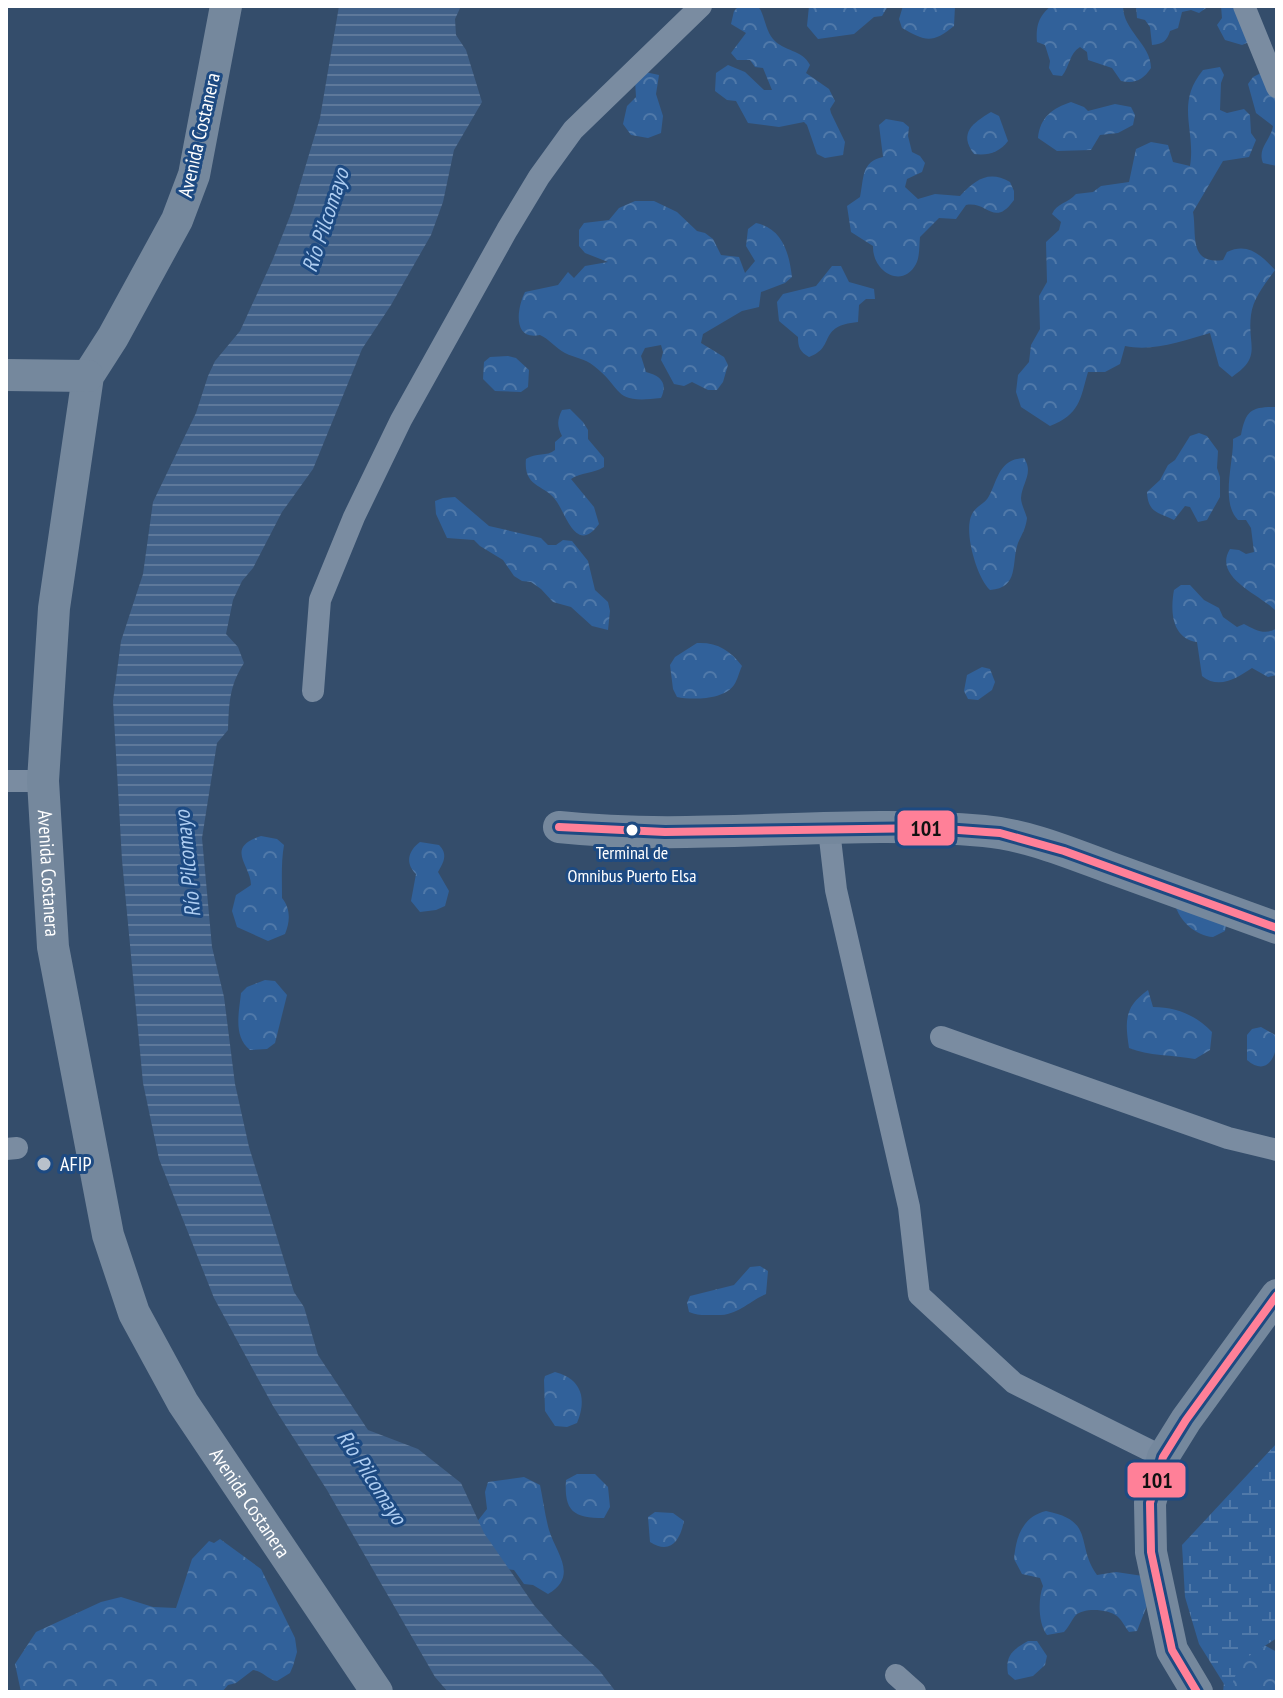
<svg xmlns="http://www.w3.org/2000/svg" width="1283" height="1698" viewBox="0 0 1283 1698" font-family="'PT Sans Narrow',sans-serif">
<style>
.forest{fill:url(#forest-crowns)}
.wetland{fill:url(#wetland-marsh)}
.water{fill:url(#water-rules)}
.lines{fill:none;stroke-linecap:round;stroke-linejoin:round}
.street{stroke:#7a8ca1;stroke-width:22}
.secondary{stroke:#75889d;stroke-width:32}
.bus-1-casing{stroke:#1d4a82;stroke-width:14}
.bus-1{stroke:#ff8098;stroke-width:8}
.bus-dot{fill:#fff;stroke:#1d4a82;stroke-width:3}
.poi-dot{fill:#b8c1cb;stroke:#1d4a82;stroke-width:3}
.labels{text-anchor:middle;stroke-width:6;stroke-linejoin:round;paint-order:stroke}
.bus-label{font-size:18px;fill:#fff;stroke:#1d4a82}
.street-label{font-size:20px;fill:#fff;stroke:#1d4a82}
.poi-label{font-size:20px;fill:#fff;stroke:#1d4a82;text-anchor:start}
.water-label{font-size:22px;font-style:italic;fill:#aecdf1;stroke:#1d4a82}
.line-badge{stroke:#1d4a82;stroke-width:3}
.pale-badge-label{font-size:22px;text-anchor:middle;font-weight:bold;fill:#111}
</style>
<defs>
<pattern id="forest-crowns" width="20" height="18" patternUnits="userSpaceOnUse" patternTransform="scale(2)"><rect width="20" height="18" fill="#31619a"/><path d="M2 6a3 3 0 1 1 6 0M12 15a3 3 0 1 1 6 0" fill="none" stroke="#5079a9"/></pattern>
<pattern id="wetland-marsh" width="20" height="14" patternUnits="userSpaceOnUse" patternTransform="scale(2)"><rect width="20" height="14" fill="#31619a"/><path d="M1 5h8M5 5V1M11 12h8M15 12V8" fill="none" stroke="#5079a9"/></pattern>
<pattern id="water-rules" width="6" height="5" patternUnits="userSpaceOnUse" patternTransform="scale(2)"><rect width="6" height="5" fill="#416189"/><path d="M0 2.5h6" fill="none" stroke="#5e799b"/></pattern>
</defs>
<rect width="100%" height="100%" fill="#344d6b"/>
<g class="forest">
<path d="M739,6H757L760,9C765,18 766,31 773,39C784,52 802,49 810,65L806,73L829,89L835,101L830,109L831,113L845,142L843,155L825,158L817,154L807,125L804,122L779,127L748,123L736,101L727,100L715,91L716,73L728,65L745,72L764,90H772L763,68L755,67L750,60H737L731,53L746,33L731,24L734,11Z"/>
<polygon points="809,6 888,6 882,16 874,17 854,34 818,39 807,26"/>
<path d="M903,6H955L954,26C932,44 925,41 902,28L899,19Z"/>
<path d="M1051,6H1123C1123,31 1151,44 1151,68C1143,80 1135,84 1121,81L1112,68L1088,60L1087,52L1080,47C1069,54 1070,66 1062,76L1053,75L1049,68L1050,61L1045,45L1037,42C1036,26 1038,17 1051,6Z"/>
<path d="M1136,6H1209L1199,13L1191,10L1182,12L1178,28L1170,31C1167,41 1163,44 1152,45L1150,27L1145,20L1137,18Z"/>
<polygon points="1221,6 1253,6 1249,42 1242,45 1225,40 1217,25 1222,18"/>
<path d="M1220,67L1224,75L1221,83L1220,110L1227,113L1244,109L1250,115L1251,133L1256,140L1249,157L1223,161L1193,212C1197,233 1188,265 1223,260L1227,252C1248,242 1261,255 1275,270C1265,284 1253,298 1251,315C1247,346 1263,356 1232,377L1219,366L1210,333C1182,341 1153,352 1125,346L1120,364L1105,372H1088C1080,400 1080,414 1050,426L1021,407L1016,392L1018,375L1029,362L1031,345L1040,329L1039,296L1047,282L1046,242L1059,230L1061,222L1052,214C1057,203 1068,203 1076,194L1093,192L1101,186L1129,182L1136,149L1151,142L1168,145L1173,162L1190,166C1196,130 1175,104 1203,70Z"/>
<polygon points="645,72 659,75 656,94 663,116 661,133 648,138 631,135 623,124 627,106 636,97 635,80"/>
<path d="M1261,73L1277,77V166L1263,163C1257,148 1271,140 1273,126L1256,113L1248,84L1253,77Z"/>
<path d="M1071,102L1084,107L1088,111L1115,104L1131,107L1135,115L1133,125L1118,133L1100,135L1091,150L1057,151L1038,138C1040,117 1053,108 1071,102Z"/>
<path d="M991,112L999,116L1008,141C1000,152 988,156 974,154C958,133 973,123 991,112Z"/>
<path d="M886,119L903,122L909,127L908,136L912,152L920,156L925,163L922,172L907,179L905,187L918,199L935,194L960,196C976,179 989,170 1010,182L1014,191V200C994,228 988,201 966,205L956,219L939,218L920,237C919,246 920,256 916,264C902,290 872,271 873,246L851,232L847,206L860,197C864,179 861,161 883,157L879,125Z"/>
<path d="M635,201H654L677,212L697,231L705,233L713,239L721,255L739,257L745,273L755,261L746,246L748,229L756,223C783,229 789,253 792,277L785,283L761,292L759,307L742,311L703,334L701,343L724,357L728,365L723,382L717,390H708L692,382L684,386L674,384L661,360L663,352L661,345L645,348L641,356L646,372C661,376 668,383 661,398C611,404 625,390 594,366C584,358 575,358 565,353C556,348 549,339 540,335C512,341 517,308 525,292L558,285L568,272L574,278L585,266L608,262L585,253L579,246V230L584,223L609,220L619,208Z"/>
<path d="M832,266H841L849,282L874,289L875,299H866L859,305L858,322C816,326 837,347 809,357C800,352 798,347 798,337L779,321L777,302L783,294L816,286Z"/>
<polygon points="508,356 516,358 529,370 528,387 521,392 495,391 483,379 484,362 490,357"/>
<path d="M1277,407V612C1262,595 1212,578 1230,549L1239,550L1246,554L1254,552L1251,528L1246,520H1238C1220,502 1234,461 1233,439L1241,435C1246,409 1252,407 1277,407Z"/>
<path d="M570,409L583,422L588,430V439L604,458V467C593,474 581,472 571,479L594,507L599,524C577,554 567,517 557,502C546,484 523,489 526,459C536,452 547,457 555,450V442L562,436C557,426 557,420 562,410Z"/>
<path d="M1199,433L1207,436L1218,451L1217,468L1220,477V497L1207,520L1198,522L1190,507L1185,506L1174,520C1158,512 1148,513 1147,492L1160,480L1168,465L1175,460L1190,436Z"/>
<path d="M1024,458C1034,473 1022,483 1021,498C1021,504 1025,511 1027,518C1026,528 1022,534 1018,543C1011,562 1020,588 990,590C977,578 963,531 972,514C976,506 985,504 989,496C998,479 999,459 1024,458Z"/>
<polygon points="455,497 489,526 541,538 548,545 556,545 563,540 572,541 588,561 595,590 608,602 610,611 608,630 592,626 571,607 553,602 541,589 531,582 522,581 514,576 503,560 480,546 474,540 447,538 436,514 435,501 443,498"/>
<path d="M1181,585H1190L1204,600L1219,608L1223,617L1237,627L1244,624C1256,630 1265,636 1277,628V675L1268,677L1252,668C1237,678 1219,690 1202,676L1197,642C1172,638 1170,612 1174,590Z"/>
<path d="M697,643C717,642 730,650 742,666C739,672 738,679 734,685C724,700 692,700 677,697L673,689L670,665L675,657Z"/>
<polygon points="982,667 990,669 995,682 992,690 978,700 968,699 964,691 967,675"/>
<path d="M261,836L277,839L284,845C281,862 282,880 282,898C291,909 290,922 285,934L268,941L237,927L232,911L236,895L251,885C251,865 224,848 261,836Z"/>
<path d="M420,842L439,845C448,854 444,862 438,872L449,891L445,906L436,910L420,912L411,901L416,874C405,863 408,851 420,842Z"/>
<path d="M1175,904L1226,925L1225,931L1213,937C1196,936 1179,921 1175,904Z"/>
<path d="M265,980L275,981L287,995L275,1043L267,1049L250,1050C233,1036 239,1013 241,993L247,987Z"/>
<path d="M1148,990L1153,1007C1176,1007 1196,1015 1212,1032L1210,1050L1195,1059C1173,1055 1148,1056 1129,1048C1125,1021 1124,1007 1148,990Z"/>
<path d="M1261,1027L1277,1036C1278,1054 1268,1078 1247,1060V1035L1252,1029Z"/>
<path d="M760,1266L768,1271L766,1294C747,1302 738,1316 715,1315C705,1315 698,1316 689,1312L687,1303L690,1296L734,1285L750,1267Z"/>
<path d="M555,1372C582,1379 587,1399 577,1423L567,1427L555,1426L545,1411L544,1380L545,1376Z"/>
<path d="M577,1474H595L608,1487L610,1507L604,1518C573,1518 564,1511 566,1480Z"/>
<path d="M524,1477L540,1485C543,1499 545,1516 549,1530C556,1553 579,1576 548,1594L533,1585L524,1584L514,1570L505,1569L476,1523L487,1509L485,1492L488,1482Z"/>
<path d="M1046,1511C1096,1521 1075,1544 1097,1575L1116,1572L1143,1576L1148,1603L1137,1631L1129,1632C1125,1627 1122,1620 1117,1616C1108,1609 1083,1607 1075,1616C1071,1621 1069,1627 1064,1632L1047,1635C1038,1623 1038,1599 1043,1586L1040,1578L1022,1574L1014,1559C1016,1537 1022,1517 1046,1511Z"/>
<path d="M655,1512L673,1513L684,1521C680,1541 670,1555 650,1542L648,1517Z"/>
<path d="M220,1539L261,1569L295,1638L297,1652L293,1666L290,1673L277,1681C267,1679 263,1671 253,1670L236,1683L228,1685L222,1692H21L15,1664L36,1632L101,1602L121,1597L153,1607L176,1608L192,1559L209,1541L214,1543Z"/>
<path d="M1028,1641H1037L1047,1656L1045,1665L1033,1676L1015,1680L1008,1674C1005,1656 1012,1650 1028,1641Z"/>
<polygon points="1264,1645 1277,1652 1277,1692 1223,1692 1226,1662"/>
</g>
<polygon class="wetland" points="1277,1443 1277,1638 1241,1661 1229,1692 1199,1644 1185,1597 1182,1545"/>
<path class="water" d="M339,6H461L455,19L456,35L466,50L482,102L454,150L443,202L431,235L391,305L362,349L313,469L282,512L253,568L242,581L233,600L226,634L238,647L244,663C229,686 229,704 228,730L217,743L202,838L212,947L224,997L235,1084L249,1147L294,1292L304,1307L318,1355L368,1430L418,1449L461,1483L484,1533L534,1605L558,1632L599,1670L616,1692H448L435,1677L327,1490L273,1406L214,1298L159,1159L143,1083L122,860L113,701L121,641L143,574L153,502L196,413L208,376L215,361L240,331L273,259L292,211L320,118Z"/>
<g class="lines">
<g class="street">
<polyline points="1244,6 1277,87"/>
<polyline points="313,691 320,600 354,517 401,420 507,230 539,177 573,130 701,6"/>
<polyline points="6,781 43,781"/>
<polyline points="829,830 836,890 909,1207 919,1295 1014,1383 1163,1457"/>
<polyline points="941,1037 1228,1138 1277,1150"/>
<polyline points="6,1149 17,1148"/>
<polyline points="896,1675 915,1692"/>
</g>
<g class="secondary">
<path id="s1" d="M226,6L194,175L177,220L113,337L88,376L54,608L43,781L53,947L108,1235L134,1313L183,1403L377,1692"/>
<polyline points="6,375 88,376"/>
<path d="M559,827C700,842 843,818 984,831C1028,835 1070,853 1111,868C1167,888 1222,908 1277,928"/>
<polyline points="1197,1692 1172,1650 1151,1552 1150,1503 1163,1457 1186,1420 1277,1295"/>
</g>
<g class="bus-1-casing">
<g id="bus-1">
<polyline points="559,827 665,832 931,828 1000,833 1064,851 1277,928"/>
<polyline points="1197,1692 1172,1650 1151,1552 1150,1503 1163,1457 1186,1420 1277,1295"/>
</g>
</g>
<use href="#bus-1" class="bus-1"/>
</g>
<circle class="bus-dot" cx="632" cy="830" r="7"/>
<circle class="poi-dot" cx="44" cy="1164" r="8"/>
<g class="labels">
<g class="bus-label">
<text x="632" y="859">Terminal de<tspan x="632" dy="23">Omnibus Puerto Elsa</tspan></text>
</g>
<g class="street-label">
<text transform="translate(199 135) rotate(-77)" y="7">Avenida Costanera</text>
<text dy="7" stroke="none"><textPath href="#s1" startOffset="900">Avenida Costanera</textPath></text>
<text dy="7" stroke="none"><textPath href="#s1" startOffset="1572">Avenida Costanera</textPath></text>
</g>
<g class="poi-label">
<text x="60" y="1171">AFIP</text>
</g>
<g class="water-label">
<text transform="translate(325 220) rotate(-72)" y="8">Río Pilcomayo</text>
<text transform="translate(187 864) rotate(-96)" y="8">Río Pilcomayo</text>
<text transform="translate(372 1477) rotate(57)" y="8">Río Pilcomayo</text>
</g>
</g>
<g class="line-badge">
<rect x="896" y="809" width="60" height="38" rx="8" fill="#ff8098"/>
<rect x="1126" y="1461" width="61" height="38" rx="8" fill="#ff8098"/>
</g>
<g class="pale-badge-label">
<text x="926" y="836">101</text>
<text x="1157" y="1488">101</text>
</g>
<rect width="1283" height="1698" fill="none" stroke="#ffffff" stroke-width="16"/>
</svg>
